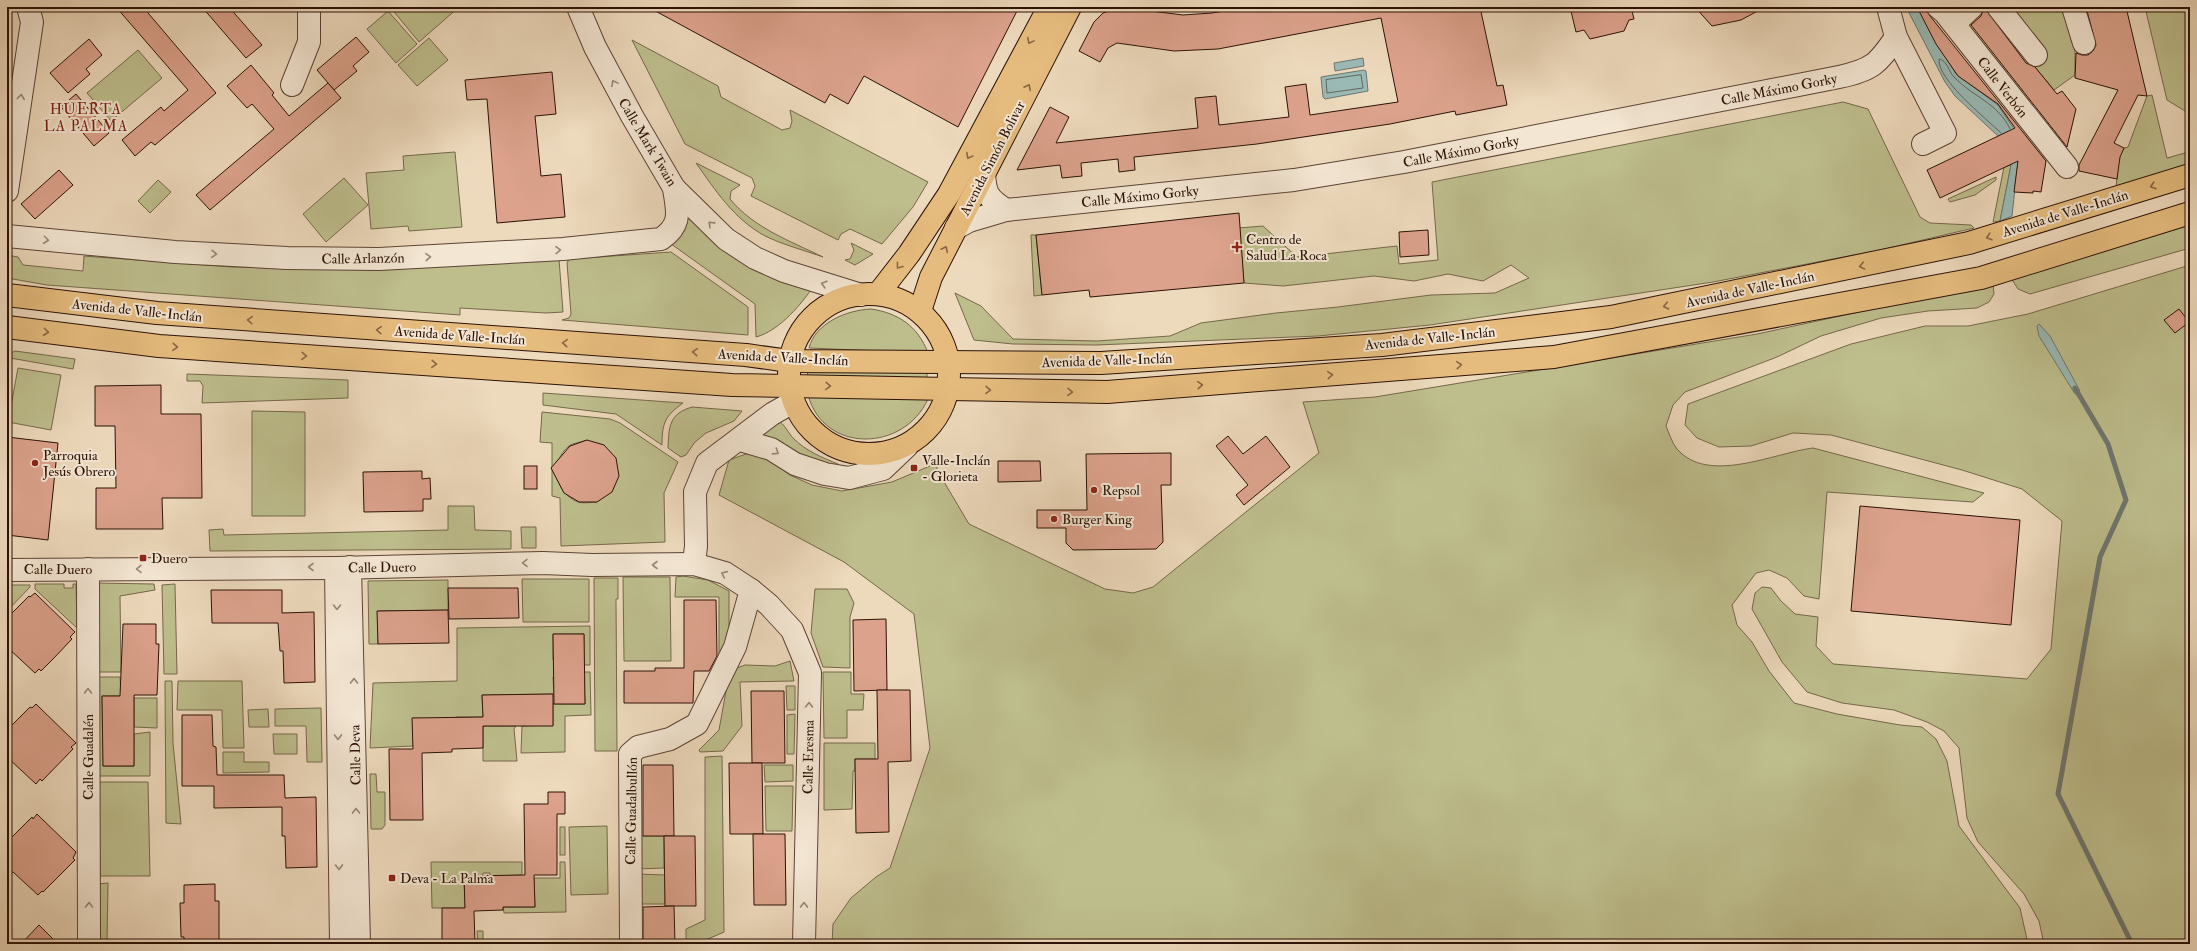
<svg xmlns="http://www.w3.org/2000/svg" width="2197" height="951" viewBox="0 0 2197 951" font-family="'IM FELL Double Pica',serif">
<style>
.green{fill:#bebe8d;stroke:#75684a;fill-rule:evenodd}
.water{fill:#9abab5;stroke:#6e766f}
.lines{fill:none;stroke-linecap:round;stroke-linejoin:round}
.shore{stroke:#63665e;stroke-width:1}
.stream{stroke:#6e766f;stroke-width:5}
.building{fill:#dca28c;stroke:#2c1106}
.minor-casing{stroke:#5c4334;stroke-width:24}
.major-casing{stroke:#2c1106;stroke-width:24}
.minor{stroke:#f3e6d3;stroke-width:22}
.major{stroke:#e6bc7e;stroke-width:22}
.oneway{stroke:#896642}
.oneway2{stroke:#998677}
.poi-dot{fill:#8f2418;stroke:#f3e6d3;stroke-width:1.5}
.labels{text-anchor:middle;stroke-width:4;stroke-linejoin:round;paint-order:stroke}
.street-label{font-size:14px;fill:#2c1106;stroke:#f3e6d3}
.poi-label{font-size:14px;fill:#2c1106;stroke:#f3e6d3;text-anchor:start}
.neighbourhood-label{font-size:15px;letter-spacing:1px;fill:#7a1f14;stroke:#f3e6d3}
</style>
<rect width="100%" height="100%" fill="#edd9bc"/>
<filter id="stains"><feTurbulence type="fractalNoise" baseFrequency=".005" numOctaves="4"/><feColorMatrix values="0 0 0 0 .2 0 0 0 0 .09 0 0 0 0 .02 0 0 0 .5 -.17"/></filter>
<radialGradient id="worn" r=".72"><stop offset=".6" stop-color="#630" stop-opacity="0"/><stop offset="1" stop-color="#630" stop-opacity=".3"/></radialGradient>
<g class="green">
<polygon points="390,7 459,7 419,42"/>
<polygon points="2016,7 2065,7 2075,41 2075,75 2054,90 2034,66 2044,57 2012,12"/>
<polygon points="2145,7 2179,7 2180,11 2190,10 2190,114 2167,100"/>
<polygon points="388,11 417,44 396,63 367,29"/>
<polygon points="429,38 448,60 417,86 398,65"/>
<polygon points="632,40 718,86 721,97 782,130 790,128 792,121 790,110 928,182 913,207 882,244 850,229 841,234 838,240 751,196 755,186 752,178 685,144"/>
<polygon points="138,50 162,78 111,121 87,93"/>
<polygon points="2152,95 2167,158 2185,153 2190,146 2190,167 2116,188 2119,157 2124,148 2128,147 2147,96"/>
<polygon points="1843,102 1868,109 1920,217 1930,223 1971,225 1974,228 1880,250 1713,282 1430,325 1318,336 1096,345 1013,344 974,340 955,293 981,306 1013,339 1097,341 1170,336 1201,323 1276,313 1338,307 1431,295 1495,293 1529,278 1511,265 1483,281 1448,274 1414,281 1374,276 1283,286 1244,283 1239,228 1263,226 1297,257 1397,246 1399,264 1438,260 1432,182"/>
<polygon points="455,152 462,227 409,231 408,226 371,229 366,173 404,170 403,156"/>
<path d="M696,163L740,185L731,191L730,199C754,228 790,241 823,257C804,250 783,245 765,236C734,219 715,190 696,163Z"/>
<polygon points="2011,165 2000,221 1993,222 2004,167"/>
<polygon points="1996,177 1996,180 1975,195 1950,202 1948,199"/>
<polygon points="344,178 368,205 326,242 303,214"/>
<polygon points="158,180 171,192 150,213 138,201"/>
<path d="M681,211L811,290C798,308 778,331 756,337L755,304L667,241Z"/>
<polygon points="2190,225 2190,248 2030,294 2018,289 2011,278"/>
<polygon points="1031,235 1036,235 1042,295 1034,296"/>
<polygon points="851,243 873,254 855,265 845,260 850,259 854,250"/>
<polygon points="671,252 748,307 748,335 562,320 569,318 571,314 567,263 569,259"/>
<polygon points="7,255 18,257 23,265 83,271 84,256 232,267 379,270 559,259 563,312 546,313 460,308 460,315 47,285 7,278"/>
<polygon points="2190,265 2190,944 2044,944 2039,921 2024,894 1978,842 1967,818 1959,748 1944,731 1927,722 1894,710 1842,703 1807,692 1782,662 1752,609 1755,593 1762,587 1771,588 1781,601 1795,614 1818,617 1816,646 1833,664 2027,679 2051,649 2062,521 2022,489 1962,470 1831,435 1793,433 1751,446 1719,447 1697,438 1685,425 1688,404 1851,344 1925,326 1968,326 2028,314"/>
<path d="M1993,283L1994,294L1989,302L1977,308L1928,311L1881,318L1821,336L1777,357L1685,392L1673,405L1666,426C1669,433 1672,443 1677,449C1708,485 1774,453 1813,448L1984,493L1973,502L1827,492L1819,599L1804,596L1787,578L1769,570L1756,573L1732,605L1737,625L1752,642L1769,671L1794,703L1837,714L1900,725L1922,727L1936,739L1947,761L1959,826L2020,908L2028,944H832L833,924L851,898L876,877L890,868L930,748L914,614L844,562L719,495L729,460L746,454L762,455L790,475L812,485L842,491L892,482L937,463V470L969,524L1105,589L1133,593L1153,587L1319,453L1303,402L1375,397L1757,334Z"/>
<path d="M871,309C898,313 918,326 928,353L809,348C815,323 847,310 871,309Z"/>
<polygon points="15,351 75,359 73,369 10,358 7,374 7,355"/>
<polygon points="18,368 61,375 51,430 8,422"/>
<polygon points="807,370 927,372 927,381 808,377"/>
<polygon points="187,374 348,380 348,398 202,403 203,386 200,381 187,381"/>
<path d="M543,393L683,403C665,416 662,423 662,445L616,414L543,405Z"/>
<path d="M808,395L928,399C904,452 824,454 808,395Z"/>
<path d="M692,407L742,411L734,421L706,433L695,442L686,455L681,457L668,448C669,426 669,414 692,407Z"/>
<polygon points="252,411 305,412 305,516 252,516"/>
<path d="M542,412L610,419L620,423L678,462L664,493L665,542L561,546L560,498L552,496V443L540,442ZM587,440L597,502C591,502 583,504 578,502C555,493 549,462 569,446C573,443 582,442 587,440Z"/>
<path d="M777,420C785,424 788,433 794,439C806,451 823,458 838,464L837,471L757,440Z"/>
<polygon points="448,506 474,506 475,530 511,531 511,549 210,551 209,530 223,529 224,535 448,530"/>
<polygon points="521,527 536,527 536,548 522,548"/>
<polygon points="683,576 708,580 729,591 729,643 719,653 719,597 675,597 676,577"/>
<polygon points="623,577 670,577 671,661 624,661"/>
<polygon points="594,578 618,578 618,599 616,599 617,751 595,751"/>
<polygon points="522,579 589,579 589,622 523,622"/>
<polygon points="448,580 448,610 378,611 378,644 369,644 368,581"/>
<polygon points="94,583 154,584 155,590 120,596 121,672 94,672"/>
<polygon points="35,584 64,584 64,588 73,588 73,584 76,584 77,628 35,589"/>
<polygon points="175,584 177,674 164,674 162,585"/>
<polygon points="7,585 30,585 30,587 7,611"/>
<polygon points="815,589 847,589 854,603 850,617 850,668 823,667 811,633"/>
<polygon points="590,626 590,665 584,665 584,634 553,634 553,660 555,661 556,677 553,677 554,694 482,695 483,717 456,717 456,720 413,718 413,746 370,748 373,683 457,681 457,628"/>
<polygon points="790,661 794,681 740,682 742,726 723,751 700,752 699,750 719,730 728,680 734,669 745,665 775,666"/>
<polygon points="584,672 590,672 591,715 565,716 565,752 521,753 522,726 553,725 553,704 585,704"/>
<polygon points="823,672 851,672 851,694 864,694 863,710 847,710 847,738 824,738"/>
<polygon points="94,677 120,677 121,696 102,696 103,766 134,766 134,734 150,732 150,776 96,776"/>
<polygon points="165,681 172,681 173,743 181,824 166,823"/>
<polygon points="178,681 242,681 244,748 223,748 222,710 177,710"/>
<polygon points="786,686 795,686 795,710 787,710"/>
<polygon points="134,698 157,698 157,728 134,727"/>
<polygon points="321,708 322,762 307,762 306,726 275,726 275,709"/>
<polygon points="268,709 269,727 249,727 248,710"/>
<polygon points="795,714 794,754 787,754 787,715"/>
<polygon points="483,726 516,726 514,729 517,761 483,761"/>
<polygon points="273,734 297,734 297,754 274,754"/>
<polygon points="824,743 875,743 875,759 855,759 855,771 853,771 852,809 824,810"/>
<polygon points="223,752 244,752 244,762 269,762 269,772 223,773"/>
<polygon points="722,756 724,932 708,939 708,944 686,944 686,929 705,920 705,757"/>
<polygon points="764,765 793,765 793,781 765,782"/>
<polygon points="370,774 376,774 377,792 385,792 385,825 382,829 371,829"/>
<polygon points="98,782 148,782 150,876 100,876"/>
<polygon points="765,786 793,786 792,831 766,831"/>
<polygon points="607,826 608,894 571,895 569,827"/>
<rect x="560" y="827" width="5" height="28"/>
<polygon points="635,836 664,836 664,868 636,869"/>
<polygon points="431,862 522,862 522,875 490,876 490,873 483,873 483,876 464,876 465,908 432,908"/>
<polygon points="560,862 565,862 566,912 504,913 503,907 535,907 534,878 560,878"/>
<polygon points="636,874 665,875 665,904 636,904"/>
<polygon points="108,883 107,944 98,944 97,884"/>
<polygon points="477,931 483,931 483,944 478,944"/>
</g>
<g class="water">
<polygon points="1906,7 1917,7 1956,74 1998,105 2014,129 2018,161 2012,216 2000,221 2011,165 1998,136 1955,96 1945,82"/>
<polygon points="1363,58 1364,66 1335,71 1334,63"/>
<polygon points="1364,70 1366,71 1368,91 1325,99 1323,97 1321,77"/>
<polygon points="2039,324 2050,336 2080,391 2075,394 2039,336 2037,326"/>
</g>
<g class="lines">
<g class="shore">
<polygon points="1361,75 1363,88 1327,93 1326,80"/>
<path d="M2001,133C1987,119 1937,80 1939,59C1947,60 1949,72 1954,77C1973,97 1998,103 2010,129"/>
</g>
<polyline class="stream" points="2075,388 2108,444 2126,500 2100,557 2058,794 2132,944"/>
</g>
<g class="building">
<polygon points="116,7 143,7 216,93 155,145 151,142 135,156 122,140 161,107 164,111 188,90"/>
<polygon points="202,7 229,7 262,45 246,58"/>
<polygon points="648,7 1019,7 958,127 864,76 848,104 830,94 825,103"/>
<polygon points="1119,7 1183,15 1212,13 1247,7 1480,7 1497,86 1503,85 1507,105 1456,115 1455,111 1390,124 1257,144 1134,157 1135,170 1119,172 1118,159 1081,163 1082,176 1062,178 1060,165 1017,170 1050,107 1069,117 1056,143 1198,128 1195,98 1216,96 1219,125 1289,117 1285,87 1306,84 1310,115 1398,102 1381,18 1218,49 1174,51 1117,43 1108,48 1100,62 1079,51 1094,22 1103,13"/>
<polygon points="1570,7 1631,7 1634,19 1629,20 1624,31 1590,39 1584,30 1576,32"/>
<polygon points="1695,7 1765,7 1741,20 1712,26"/>
<polygon points="1917,7 1926,7 1930,16 2046,161 2041,192 2033,191 2033,193 2014,192 2018,161 1940,198 1927,170 2015,128 1998,104 1958,76 1936,44"/>
<polygon points="1984,7 2026,63 2035,67 2057,94 2062,91 2076,109 2067,147 1971,25 1981,16"/>
<polygon points="2086,7 2126,7 2147,96 2138,95 2114,143 2124,148 2120,157 2117,179 2079,171 2079,165 2118,90 2075,78 2076,53 2082,55 2088,55 2093,51 2096,45"/>
<polygon points="356,37 369,52 353,66 357,71 334,90 317,70"/>
<polygon points="89,39 102,55 86,69 90,74 68,93 50,73"/>
<polygon points="251,65 274,93 272,95 289,116 328,83 341,98 210,210 196,195 274,129 252,104 247,108 227,86"/>
<polygon points="552,72 556,114 535,116 541,176 561,174 565,217 497,223 487,99 467,100 465,80"/>
<polygon points="76,94 109,133 94,146 61,107"/>
<polygon points="59,170 73,185 35,219 21,204"/>
<polygon points="1239,213 1244,283 1090,297 1089,290 1042,295 1036,235"/>
<polygon points="1428,230 1429,255 1400,257 1399,232"/>
<polygon points="2179,309 2189,322 2175,333 2164,320"/>
<polygon points="161,385 161,414 201,414 202,498 162,498 163,529 96,529 96,488 116,488 115,426 95,426 95,386"/>
<polygon points="1228,436 1243,454 1266,436 1290,467 1244,505 1236,495 1248,485 1216,446"/>
<polygon points="7,437 58,443 48,540 7,535"/>
<polygon points="587,440 604,445 616,458 619,476 612,492 597,502 579,502 564,493 551,468 570,446"/>
<polygon points="1171,453 1171,485 1161,485 1163,542 1156,549 1073,550 1066,543 1066,528 1037,528 1037,510 1087,510 1086,454"/>
<polygon points="998,461 1040,461 1041,481 998,482"/>
<rect x="524" y="466" width="13" height="23"/>
<polygon points="422,471 422,479 430,478 431,499 423,499 423,511 364,512 363,472"/>
<polygon points="1860,506 2020,520 2011,625 1851,611"/>
<polygon points="448,588 518,588 519,618 449,619"/>
<polygon points="211,590 282,590 282,613 314,612 315,682 284,683 283,651 280,651 278,623 212,623"/>
<polygon points="35,593 75,632 70,637 72,639 52,660 41,671 39,669 35,673 7,647 7,618 29,596 30,597"/>
<polygon points="684,600 716,600 717,656 709,671 694,671 693,703 624,703 624,671 655,671 655,668 684,668"/>
<polygon points="448,610 449,643 378,644 377,611"/>
<polygon points="886,619 887,690 854,691 853,620"/>
<polygon points="123,624 156,624 156,644 159,644 157,695 134,695 134,766 103,766 102,696 120,696"/>
<polygon points="553,634 584,634 585,704 554,704"/>
<polygon points="877,690 910,690 911,761 888,762 889,832 856,833 855,759 878,759"/>
<polygon points="751,691 784,691 785,763 752,763"/>
<polygon points="553,694 553,726 483,726 483,748 452,749 452,752 422,753 423,820 390,820 389,749 413,749 412,718 483,717 482,695"/>
<polygon points="36,704 76,743 71,747 73,749 42,781 40,779 36,784 7,757 7,730 30,707 32,708"/>
<polygon points="182,715 212,715 213,746 216,747 217,775 284,775 285,798 316,797 317,867 286,868 285,836 282,836 282,807 214,808 214,786 182,786"/>
<polygon points="729,763 762,763 763,834 730,834"/>
<polygon points="643,765 673,765 674,836 643,836"/>
<polygon points="548,792 565,792 565,814 557,814 557,875 534,875 535,907 503,907 503,910 474,911 475,944 442,944 442,908 465,908 464,876 525,875 524,804 548,804"/>
<polygon points="37,814 76,852 73,858 75,860 43,892 42,891 38,895 13,872 7,874 7,842 32,817 33,819"/>
<polygon points="753,834 785,834 786,905 754,905"/>
<polygon points="664,836 695,836 696,906 665,906"/>
<polygon points="215,884 215,901 219,901 219,944 184,944 184,937 181,937 180,903 184,903 184,885"/>
<polygon points="674,906 675,944 643,944 643,907"/>
<polygon points="39,925 58,944 21,944"/>
</g>
<g class="lines">
<g class="minor-casing">
<g id="minor">
<polyline points="578,7 595,47 632,116 674,188 726,239 755,258 784,271 861,295"/>
<polyline points="1888,7 1896,37 1945,133 1923,144"/>
<polyline points="1938,7 1945,13 2067,167"/>
<polyline points="1998,7 2036,55"/>
<polyline points="2073,7 2084,43"/>
<polyline points="1954,24 1972,7"/>
<polyline points="292,85 309,42 309,7"/>
<path d="M984,172C985,193 987,198 1006,210"/>
<polyline points="7,191 32,22 28,7"/>
<path d="M956,228L969,221L1006,210L1294,180L1404,162L1839,77C1872,70 1878,64 1896,37"/>
<path d="M7,236L175,252L287,258L379,259L563,249L661,239C683,224 677,211 674,188"/>
<polyline points="740,440 771,449 795,464 825,474 849,478 883,469 907,446"/>
<polyline points="694,564 696,546 695,492 707,463 772,414 793,402"/>
<polyline points="350,567 359,944"/>
<polyline points="336,568 341,944"/>
<polyline points="88,569 89,944"/>
<polyline points="7,570 336,568 543,563 592,565 694,564 725,573 751,590 769,605 792,630 810,673 804,944"/>
<polyline points="631,944 630,754 638,747 670,739 697,724 735,647 751,590"/>
</g>
</g>
<g class="major-casing">
<g id="major">
<circle cx="869" cy="374" r="80"/>
<polyline points="878,294 909,254 949,194 1049,7"/>
<polyline points="7,295 157,313 746,355 789,361 1101,363 1382,345 1611,317 1969,243 2190,175"/>
<polyline points="920,311 931,277 1070,7"/>
<polyline points="7,327 159,346 732,385 1107,392 1554,357 1981,278 2190,213"/>
</g>
</g>
<use href="#minor" class="minor"/>
<use href="#major" class="major"/>
</g>
<defs><path id="oneway-chevron" d="M-2-3.5L2.5 0L-2 3.5" fill="none" stroke-width="1.6" stroke-linecap="round" stroke-linejoin="round"/></defs>
<g class="oneway">
<use href="#oneway-chevron" transform="translate(1030 41) rotate(118)"/>
<use href="#oneway-chevron" transform="translate(1028 87) rotate(-63)"/>
<use href="#oneway-chevron" transform="translate(969 156) rotate(118)"/>
<use href="#oneway-chevron" transform="translate(2153 186) rotate(163)"/>
<use href="#oneway-chevron" transform="translate(1989 237) rotate(163)"/>
<use href="#oneway-chevron" transform="translate(945 249) rotate(-63)"/>
<use href="#oneway-chevron" transform="translate(899 266) rotate(128)"/>
<use href="#oneway-chevron" transform="translate(1862 266) rotate(168)"/>
<use href="#oneway-chevron" transform="translate(1666 306) rotate(168)"/>
<use href="#oneway-chevron" transform="translate(250 320) rotate(-176)"/>
<use href="#oneway-chevron" transform="translate(379 330) rotate(-176)"/>
<use href="#oneway-chevron" transform="translate(46 332) rotate(7)"/>
<use href="#oneway-chevron" transform="translate(565 343) rotate(-176)"/>
<use href="#oneway-chevron" transform="translate(175 347) rotate(4)"/>
<use href="#oneway-chevron" transform="translate(695 352) rotate(-176)"/>
<use href="#oneway-chevron" transform="translate(304 356) rotate(4)"/>
<use href="#oneway-chevron" transform="translate(434 364) rotate(4)"/>
<use href="#oneway-chevron" transform="translate(1459 365) rotate(-5)"/>
<use href="#oneway-chevron" transform="translate(1330 375) rotate(-5)"/>
<use href="#oneway-chevron" transform="translate(1200 385) rotate(-4)"/>
<use href="#oneway-chevron" transform="translate(828 386) rotate(2)"/>
<use href="#oneway-chevron" transform="translate(988 390) rotate(1)"/>
<use href="#oneway-chevron" transform="translate(1070 392) rotate(1)"/>
</g>
<g class="oneway2">
<use href="#oneway-chevron" transform="translate(614 83) rotate(-118)"/>
<use href="#oneway-chevron" transform="translate(21 97) rotate(-82)"/>
<use href="#oneway-chevron" transform="translate(711 224) rotate(-136)"/>
<use href="#oneway-chevron" transform="translate(46 240) rotate(7)"/>
<use href="#oneway-chevron" transform="translate(558 250) rotate(-3)"/>
<use href="#oneway-chevron" transform="translate(214 254) rotate(3)"/>
<use href="#oneway-chevron" transform="translate(428 257) rotate(-3)"/>
<use href="#oneway-chevron" transform="translate(824 284) rotate(-164)"/>
<use href="#oneway-chevron" transform="translate(776 452) rotate(33)"/>
<use href="#oneway-chevron" transform="translate(525 563) rotate(179)"/>
<use href="#oneway-chevron" transform="translate(655 565) rotate(180)"/>
<use href="#oneway-chevron" transform="translate(311 567) rotate(-180)"/>
<use href="#oneway-chevron" transform="translate(139 569) rotate(179)"/>
<use href="#oneway-chevron" transform="translate(724 574) rotate(-156)"/>
<use href="#oneway-chevron" transform="translate(337 607) rotate(90)"/>
<use href="#oneway-chevron" transform="translate(354 681) rotate(-91)"/>
<use href="#oneway-chevron" transform="translate(88 691) rotate(-90)"/>
<use href="#oneway-chevron" transform="translate(809 705) rotate(-89)"/>
<use href="#oneway-chevron" transform="translate(338 737) rotate(89)"/>
<use href="#oneway-chevron" transform="translate(356 811) rotate(-91)"/>
<use href="#oneway-chevron" transform="translate(339 867) rotate(89)"/>
<use href="#oneway-chevron" transform="translate(89 905) rotate(-90)"/>
<use href="#oneway-chevron" transform="translate(804 905) rotate(-89)"/>
</g>
<g class="poi-dot">
<path d="M1235 241h4v4h4v4h-4v4h-4v-4h-4v-4h4z"/>
<circle cx="35" cy="463" r="4"/>
<rect x="910" y="464" width="8" height="8" rx="2"/>
<circle cx="1094" cy="490" r="4"/>
<circle cx="1054" cy="519" r="4"/>
<rect x="139" y="554" width="8" height="8" rx="2"/>
<rect x="388" y="874" width="8" height="8" rx="2"/>
</g>
<g class="labels">
<g class="street-label">
<text transform="translate(2003 87) rotate(52)" y="5">Calle Verbón</text>
<text transform="translate(1779 89) rotate(-11)" y="5">Calle Máximo Gorky</text>
<text transform="translate(648 142) rotate(59)" y="5">Calle Mark Twain</text>
<text transform="translate(1461 151) rotate(-11)" y="5">Calle Máximo Gorky</text>
<text transform="translate(992 158) rotate(-63)" y="5">Avenida Simón Bolivar</text>
<text transform="translate(1140 196) rotate(-6)" y="5">Calle Máximo Gorky</text>
<text transform="translate(2065 213) rotate(-17)" y="5">Avenida de Valle-Inclán</text>
<text transform="translate(363 258) rotate(-1)" y="5">Calle Arlanzón</text>
<text transform="translate(1750 289) rotate(-12)" y="5">Avenida de Valle-Inclán</text>
<text transform="translate(137 310) rotate(6)" y="5">Avenida de Valle-Inclán</text>
<text transform="translate(460 335) rotate(4)" y="5">Avenida de Valle-Inclán</text>
<text transform="translate(1430 338) rotate(-6)" y="5">Avenida de Valle-Inclán</text>
<text transform="translate(783 357) rotate(3)" y="5">Avenida de Valle-Inclán</text>
<text transform="translate(1107 360) rotate(-2)" y="5">Avenida de Valle-Inclán</text>
<text transform="translate(382 567) rotate(-1)" y="5">Calle Duero</text>
<text x="58" y="574">Calle Duero</text>
<text transform="translate(355 755) rotate(-91)" y="5">Calle Deva</text>
<text transform="translate(88 757) rotate(-90)" y="5">Calle Guadalén</text>
<text transform="translate(808 757) rotate(-89)" y="5">Calle Eresma</text>
<text transform="translate(631 811) rotate(-89)" y="5">Calle Guadalbullón</text>
</g>
<g class="poi-label">
<text x="1246" y="244">Centro de<tspan x="1246" dy="16">Salud La Roca</tspan></text>
<text x="43" y="460">Parroquia<tspan x="43" dy="16">Jesús Obrero</tspan></text>
<text x="922" y="465">Valle-Inclán<tspan x="922" dy="16">- Glorieta</tspan></text>
<text x="1102" y="495">Repsol</text>
<text x="1062" y="524">Burger King</text>
<text x="151" y="563">Duero</text>
<text x="400" y="883">Deva - La Palma</text>
</g>
<g class="neighbourhood-label">
<text x="86" y="114">HUERTA<tspan x="86" dy="17">LA PALMA</tspan></text>
</g>
</g>
<rect width="2197" height="951" fill="none" stroke="#edd9bc" stroke-width="24"/>
<rect x="8" y="8" width="2181" height="935" fill="none" stroke="#2c1106" stroke-width="2"/>
<rect x="12" y="12" width="2173" height="927" fill="none" stroke="#2c1106"/>
<rect width="100%" height="100%" filter="url(#stains)"/>
<rect width="100%" height="100%" fill="url(#worn)"/>
</svg>
